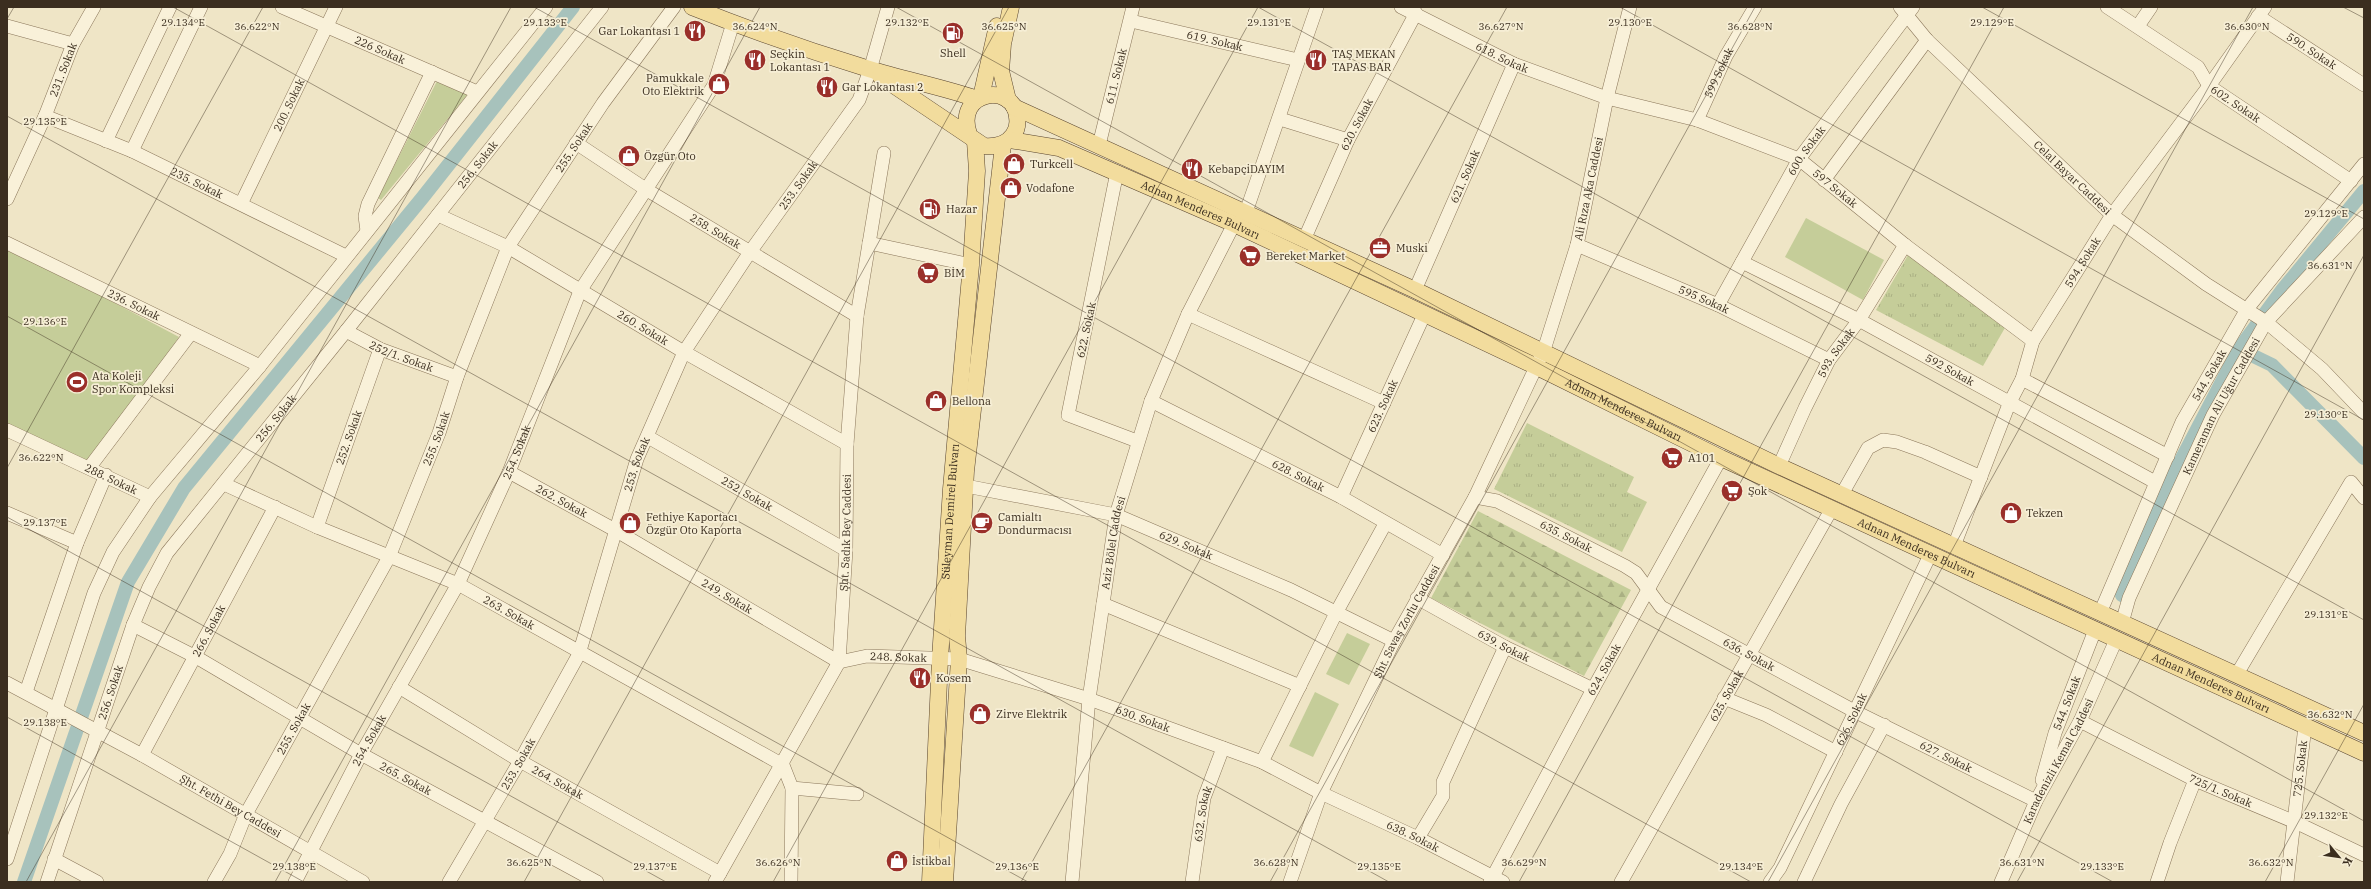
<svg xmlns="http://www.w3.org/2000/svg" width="2371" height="889" viewBox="0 0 2371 889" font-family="'IBM Plex Serif',serif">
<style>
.grass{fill:url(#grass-tufts)}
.forest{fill:url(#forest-firs)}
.park{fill:#c5cd99}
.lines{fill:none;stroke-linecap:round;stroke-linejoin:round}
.canal{stroke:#a7c2bc;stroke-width:14}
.minor-casing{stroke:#8b775b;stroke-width:14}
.major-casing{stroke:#58442f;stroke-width:17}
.minor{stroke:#f9f1d9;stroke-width:13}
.major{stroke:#f2dc9d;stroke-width:16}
.ticks{fill:none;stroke:#3b2e1f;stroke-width:1;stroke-opacity:0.45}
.labels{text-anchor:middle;stroke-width:3.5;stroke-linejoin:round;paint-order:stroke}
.poi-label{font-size:11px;fill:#3b2e1f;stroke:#f6eed5;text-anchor:start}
.street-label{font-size:11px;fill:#3b2e1f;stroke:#f6eed5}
.ticks-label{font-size:10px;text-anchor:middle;fill:#3b2e1f;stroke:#f6eed5;stroke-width:3.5;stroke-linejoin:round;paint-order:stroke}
</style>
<defs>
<pattern id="grass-tufts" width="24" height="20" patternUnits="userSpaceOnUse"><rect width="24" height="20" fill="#c5cd99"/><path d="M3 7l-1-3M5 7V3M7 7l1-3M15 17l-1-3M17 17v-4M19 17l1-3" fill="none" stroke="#aab083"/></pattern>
<pattern id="forest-firs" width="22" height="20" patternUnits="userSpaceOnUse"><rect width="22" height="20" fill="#c5cd99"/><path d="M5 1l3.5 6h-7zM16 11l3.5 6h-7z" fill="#aab083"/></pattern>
</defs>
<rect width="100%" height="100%" fill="#efe5c6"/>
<g class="grass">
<polygon points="1908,255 2006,326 1983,366 1876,310"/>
<polygon points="1527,423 1634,477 1627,492 1647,502 1622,552 1494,489"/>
</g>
<polygon class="forest" points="1478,511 1631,590 1584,676 1431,598"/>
<g class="park">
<polygon points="437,81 468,94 381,200 378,198"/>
<polygon points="1806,218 1884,260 1863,300 1785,257"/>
<polygon points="7,246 179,337 91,464 7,427"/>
<polygon points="1347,633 1370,644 1349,685 1326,674"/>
<polygon points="1315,692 1339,704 1313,757 1289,746"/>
</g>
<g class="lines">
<g class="canal">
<polyline points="2239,349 2272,365 2364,458"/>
<polyline points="2122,595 2168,485 2239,349 2283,289 2364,191"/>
<polyline points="24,882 128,582 184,488 423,197 573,7"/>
</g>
<g class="minor-casing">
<g id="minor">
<path id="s1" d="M282,7L477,92"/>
<path id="s2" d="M1401,7L1514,64L1607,98L1697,120L1799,159L1905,245L2033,341"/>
<path id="s3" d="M1900,7L1927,40L2112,215L2206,284L2266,322L2322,369L2364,413"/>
<path id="s4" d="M2107,7L2198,67L2209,86L2351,181"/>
<path id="s5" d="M2258,16L2364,85"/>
<path id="s6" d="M1131,21L1298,60"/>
<polyline points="7,26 73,44"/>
<polyline points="2138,26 2151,7"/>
<path id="s7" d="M45,116L132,151L346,256"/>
<polyline points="1280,119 1348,140"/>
<path id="s8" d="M1697,120L1726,56L1755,7"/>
<polyline points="106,141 170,7"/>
<path id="s9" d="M576,143L647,190L857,316"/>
<path id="s10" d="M1099,145L1133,7"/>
<polyline points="132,151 201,7"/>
<polyline points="1117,172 1068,415 1137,441"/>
<polyline points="1824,180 1927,40"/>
<path id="s11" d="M7,199L45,116L73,44L94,7"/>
<path id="s12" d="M241,204L336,7"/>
<polyline points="1246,212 1317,7"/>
<path id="s13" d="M438,215L508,247L684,352L847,444"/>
<polyline points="367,231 365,216 368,204 432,72"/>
<path id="s14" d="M1304,240L1348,140L1416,13"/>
<path id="s15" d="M7,243L260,366"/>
<polyline points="869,243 971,265"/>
<path id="s16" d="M1577,245L1718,305L1829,360"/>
<path id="s17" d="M1742,262L1859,320L2155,482"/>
<path id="s18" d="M1415,290L1514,64"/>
<path id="s19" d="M1718,305L1799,159L1913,7"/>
<polyline points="1188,314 1384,403"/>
<path id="s20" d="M346,331L380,349L457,377"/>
<polyline points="2022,379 2168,456"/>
<path id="s21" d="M1151,401L1341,497L1443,555"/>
<path id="s22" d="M7,430L150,497"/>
<path id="s23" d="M648,437L846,550"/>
<path id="s24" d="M1779,466L1805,408L1829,360L1859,320L1905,245"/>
<polyline points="89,468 191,333"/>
<path id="s25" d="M509,472L615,530L839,662"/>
<path id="s26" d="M224,484L317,527L458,584L783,765L792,788L791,882"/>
<path id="s27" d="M966,486L1116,515L1291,590L1394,641"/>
<polyline points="1842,494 1868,448 1883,440 1897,442 1925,452 1981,477"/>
<path id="s28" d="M1341,497L1424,315"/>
<path id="s29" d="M1475,497L1497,501L1625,566L1636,573L1661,607L1856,712L2036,801"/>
<polyline points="7,513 77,543"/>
<path id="s30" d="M317,527L380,349"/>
<path id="s31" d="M1954,546L2009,404L2022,379L2033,341L2112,215L2209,86L2265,7"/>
<path id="s32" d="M1417,598L1505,647L1593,689"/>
<polyline points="1103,604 1300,686"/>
<path id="s33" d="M2100,613L2182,422L2247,309L2364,164"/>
<path id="s34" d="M2122,623L2129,598L2213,415L2266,322L2364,217"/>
<path id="s35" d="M133,625L196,657L361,754L597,882"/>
<path id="s36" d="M839,662L867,656L959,659L1089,699L1262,762L1321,793L1418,838L1503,882"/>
<polyline points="2237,674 2351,482 2364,498"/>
<path id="s37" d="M7,683L142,755L363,882"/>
<path id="s38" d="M399,687L520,761L720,873"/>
<polyline points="26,692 77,543 106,475"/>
<polyline points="1724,698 1766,715 1836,752"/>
<path id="s39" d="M2080,721L2195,780L2295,822L2364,855"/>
<path id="s40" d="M142,755L275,507"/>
<polyline points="1262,762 1336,613 1385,524"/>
<path id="s41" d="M2042,780L2055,733L2095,630"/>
<polyline points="792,788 857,794"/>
<polyline points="1418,838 1443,796 1443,782 1505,647"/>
<polyline points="7,859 94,593 113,552 150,497 260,366 546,7"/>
<polyline points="54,859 97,882"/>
<path id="s42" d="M47,882L133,625L149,587L167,553L346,331L602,7"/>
<path id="s43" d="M214,882L230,854L246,814L389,557L439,433L457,377L508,247L603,103L674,7"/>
<path id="s44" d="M295,882L361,754L458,584L509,472L580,291L714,85L733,23"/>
<path id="s45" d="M449,882L520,761L579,654L637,459L684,352L750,252L859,100L870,70L888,7"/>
<path id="s46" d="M715,882L839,662L846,550L847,444L857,316L884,153"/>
<path id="s47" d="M1072,882L1089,699L1116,515L1151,401L1188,314L1234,224"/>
<path id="s48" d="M1192,882L1204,798L1223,748"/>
<path id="s49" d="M1290,882L1321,793L1394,641L1475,497L1544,350L1577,245L1607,98L1630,7"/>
<path id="s50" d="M1490,882L1593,689L1721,458"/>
<path id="s51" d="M1621,882L1831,510"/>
<path id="s52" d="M1770,882L1780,868L1930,555"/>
<polyline points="1804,882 1841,804 1884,725"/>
<path id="s53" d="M2001,882L2036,801L2080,721L2116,640"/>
<polyline points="2157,882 2170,843 2195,780"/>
<path id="s54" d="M2287,882L2305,726"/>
</g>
</g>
<g class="major-casing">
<g id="major">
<path d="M692,7C750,30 810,51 869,69C905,80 942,87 977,99"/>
<path d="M880,76L984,146C996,147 1006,145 1013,135C1017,130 1018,123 1017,117C1014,82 954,90 969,134"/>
<polyline points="981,97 997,26"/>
<polyline points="1008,100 1001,71 1003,44 1011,7"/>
<polyline points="1014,107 1415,290 1779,466 2364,733"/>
<path id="s55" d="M1010,140L1059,148L1234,224L1537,367L1721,458L2364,753"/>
<path id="s56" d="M930,882L940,659L951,489L971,265L977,171L975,141"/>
<polyline points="945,882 959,659 957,636 966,471 1003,145"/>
</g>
</g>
<use href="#minor" class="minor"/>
<use href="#major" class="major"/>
</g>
<path class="ticks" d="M173,7L1751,882M534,7L2113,882M896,7L2364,821M1258,7L2364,620M1620,7L2364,420M1982,7L2364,219M2343,7L2364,18M7,19L14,7M7,116L1389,882M7,316L1028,882M7,468L263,7M7,517L666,882M7,717L304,882M26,882L511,7M275,882L760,7M524,882L1009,7M773,882L1258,7M1021,882L1507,7M1270,882L1755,7M1519,882L2004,7M1768,882L2253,7M2017,882L2364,255M2265,882L2364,704"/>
<defs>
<g id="restaurant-disc" transform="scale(1.15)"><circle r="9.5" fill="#9a2f2a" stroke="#f6eed5"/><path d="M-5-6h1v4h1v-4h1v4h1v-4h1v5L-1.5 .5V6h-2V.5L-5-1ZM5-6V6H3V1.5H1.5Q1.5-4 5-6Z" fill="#fff"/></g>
<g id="fuel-disc" transform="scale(1.15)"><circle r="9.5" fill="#9a2f2a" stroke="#f6eed5"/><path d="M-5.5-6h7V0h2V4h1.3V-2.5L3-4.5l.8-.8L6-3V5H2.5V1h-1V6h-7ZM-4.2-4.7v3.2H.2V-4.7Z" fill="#fff"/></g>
<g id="shop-disc" transform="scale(1.15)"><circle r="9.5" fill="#9a2f2a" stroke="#f6eed5"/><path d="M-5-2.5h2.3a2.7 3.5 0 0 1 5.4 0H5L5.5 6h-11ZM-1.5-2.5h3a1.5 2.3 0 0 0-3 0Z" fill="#fff"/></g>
<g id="office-disc" transform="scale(1.15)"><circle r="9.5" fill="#9a2f2a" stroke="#f6eed5"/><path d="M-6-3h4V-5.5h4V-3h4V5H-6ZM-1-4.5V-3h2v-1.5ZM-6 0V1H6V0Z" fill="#fff"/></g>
<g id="supermarket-disc" transform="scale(1.15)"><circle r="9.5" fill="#9a2f2a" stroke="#f6eed5"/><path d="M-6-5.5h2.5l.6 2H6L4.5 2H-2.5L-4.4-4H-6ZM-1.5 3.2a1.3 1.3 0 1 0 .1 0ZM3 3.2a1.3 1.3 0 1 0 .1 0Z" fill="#fff"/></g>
<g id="stadium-disc" transform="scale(1.15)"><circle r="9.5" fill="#9a2f2a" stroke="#f6eed5"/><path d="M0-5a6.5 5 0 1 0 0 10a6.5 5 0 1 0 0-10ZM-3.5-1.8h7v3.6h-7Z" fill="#fff"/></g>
<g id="cafe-disc" transform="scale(1.15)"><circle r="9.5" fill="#9a2f2a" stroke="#f6eed5"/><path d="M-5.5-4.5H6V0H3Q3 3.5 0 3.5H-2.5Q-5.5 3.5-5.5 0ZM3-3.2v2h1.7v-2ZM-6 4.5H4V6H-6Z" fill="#fff"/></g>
</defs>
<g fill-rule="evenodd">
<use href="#restaurant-disc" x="695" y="31"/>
<use href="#fuel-disc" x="953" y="33"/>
<use href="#restaurant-disc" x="755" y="60"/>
<use href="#restaurant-disc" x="1316" y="60"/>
<use href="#shop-disc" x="719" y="84"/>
<use href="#restaurant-disc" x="827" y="87"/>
<use href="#shop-disc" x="629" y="156"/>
<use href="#shop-disc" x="1014" y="164"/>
<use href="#restaurant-disc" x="1192" y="169"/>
<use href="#shop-disc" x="1011" y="188"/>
<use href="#fuel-disc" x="930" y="209"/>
<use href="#office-disc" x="1380" y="248"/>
<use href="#supermarket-disc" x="1250" y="256"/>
<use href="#supermarket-disc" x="928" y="273"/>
<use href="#stadium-disc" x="77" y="382"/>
<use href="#shop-disc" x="936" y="401"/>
<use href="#supermarket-disc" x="1672" y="458"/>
<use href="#supermarket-disc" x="1732" y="491"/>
<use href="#shop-disc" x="2011" y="513"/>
<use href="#shop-disc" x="630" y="523"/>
<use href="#cafe-disc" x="982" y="523"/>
<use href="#restaurant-disc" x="920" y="678"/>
<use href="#shop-disc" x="980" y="714"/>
<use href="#shop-disc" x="897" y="861"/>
</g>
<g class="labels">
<g class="poi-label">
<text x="680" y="35" text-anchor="end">Gar Lokantası 1</text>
<text x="953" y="57" text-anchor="middle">Shell</text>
<text x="770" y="58">Seçkin<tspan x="770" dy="13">Lokantası 1</tspan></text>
<text x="1332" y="58">TAŞ MEKAN<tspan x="1332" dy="13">TAPAS BAR</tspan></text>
<text x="704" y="82" text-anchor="end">Pamukkale<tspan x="704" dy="13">Oto Elektrik</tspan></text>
<text x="842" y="91">Gar Lokantası 2</text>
<text x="644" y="160">Özgür Oto</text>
<text x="1030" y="168">Turkcell</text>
<text x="1208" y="173">KebapçiDAYIM</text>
<text x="1026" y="192">Vodafone</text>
<text x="946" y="213">Hazar</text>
<text x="1396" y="252">Muski</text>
<text x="1266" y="260">Bereket Market</text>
<text x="944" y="277">BİM</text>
<text x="92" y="380">Ata Koleji<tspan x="92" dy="13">Spor Kompleksi</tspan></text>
<text x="952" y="405">Bellona</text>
<text x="1688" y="462">A101</text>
<text x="1748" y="495">Şok</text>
<text x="2026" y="517">Tekzen</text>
<text x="646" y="521">Fethiye Kaportacı<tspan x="646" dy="13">Özgür Oto Kaporta</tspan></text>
<text x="998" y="521">Camialtı<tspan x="998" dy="13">Dondurmacısı</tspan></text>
<text x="936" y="682">Kosem</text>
<text x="996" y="718">Zirve Elektrik</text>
<text x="912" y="865">İstikbal</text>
</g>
<g class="street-label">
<text dy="4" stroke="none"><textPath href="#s6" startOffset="86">619. Sokak</textPath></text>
<text dy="4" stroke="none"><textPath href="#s1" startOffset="107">226 Sokak</textPath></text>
<text dy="4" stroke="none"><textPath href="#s5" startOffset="64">590. Sokak</textPath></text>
<text dy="4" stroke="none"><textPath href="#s2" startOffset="113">618. Sokak</textPath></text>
<text dy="4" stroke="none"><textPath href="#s11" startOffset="141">231. Sokak</textPath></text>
<text dy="4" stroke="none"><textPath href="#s8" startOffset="52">599 Sokak</textPath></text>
<text dy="4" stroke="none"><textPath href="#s10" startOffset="71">611. Sokak</textPath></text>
<text dy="4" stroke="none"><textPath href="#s4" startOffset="163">602. Sokak</textPath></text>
<text dy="4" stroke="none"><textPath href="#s12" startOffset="110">200. Sokak</textPath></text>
<text dy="4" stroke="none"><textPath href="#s14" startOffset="127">620. Sokak</textPath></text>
<text dy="4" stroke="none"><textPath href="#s43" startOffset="821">255. Sokak</textPath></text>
<text dy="4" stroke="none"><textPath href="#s19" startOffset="178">600. Sokak</textPath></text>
<text dy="4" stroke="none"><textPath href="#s42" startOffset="848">256. Sokak</textPath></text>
<text dy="4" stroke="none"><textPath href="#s18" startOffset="124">621. Sokak</textPath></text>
<text dy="4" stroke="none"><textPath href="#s3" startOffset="243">Celal Bayar Caddesi</textPath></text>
<text dy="4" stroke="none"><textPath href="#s7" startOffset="166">235. Sokak</textPath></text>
<text dy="4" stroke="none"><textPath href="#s45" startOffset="785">253. Sokak</textPath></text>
<text dy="4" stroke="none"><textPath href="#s49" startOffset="758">Ali Rıza Aka Caddesi</textPath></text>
<text dy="4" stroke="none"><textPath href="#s2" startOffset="474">597 Sokak</textPath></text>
<text dy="4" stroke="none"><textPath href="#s55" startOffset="204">Adnan Menderes Bulvarı</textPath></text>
<text dy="4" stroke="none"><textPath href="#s9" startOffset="165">258. Sokak</textPath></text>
<text dy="4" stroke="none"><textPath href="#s31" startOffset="313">594. Sokak</textPath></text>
<text dy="4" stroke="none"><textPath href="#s16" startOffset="138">595 Sokak</textPath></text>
<text dy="4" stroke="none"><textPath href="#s15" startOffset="141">236. Sokak</textPath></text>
<text dy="4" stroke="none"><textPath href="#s13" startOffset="234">260. Sokak</textPath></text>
<text transform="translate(1086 330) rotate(-78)" y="4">622. Sokak</text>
<text dy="4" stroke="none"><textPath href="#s24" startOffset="127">593. Sokak</textPath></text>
<text dy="4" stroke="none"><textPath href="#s20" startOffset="61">252/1. Sokak</textPath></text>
<text dy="4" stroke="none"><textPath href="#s17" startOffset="234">592 Sokak</textPath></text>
<text dy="4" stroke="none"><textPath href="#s33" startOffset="262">544. Sokak</textPath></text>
<text dy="4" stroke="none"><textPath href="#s28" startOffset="100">623. Sokak</textPath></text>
<text dy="4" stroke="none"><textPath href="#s34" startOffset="239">Kameraman Ali Uğur Caddesi</textPath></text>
<text dy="4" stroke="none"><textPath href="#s55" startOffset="672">Adnan Menderes Bulvarı</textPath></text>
<text dy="4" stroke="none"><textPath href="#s42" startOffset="524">256. Sokak</textPath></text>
<text dy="4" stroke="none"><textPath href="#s30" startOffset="95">252. Sokak</textPath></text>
<text dy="4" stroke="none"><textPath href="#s43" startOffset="497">255. Sokak</textPath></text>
<text dy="4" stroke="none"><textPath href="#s44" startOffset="484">254. Sokak</textPath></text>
<text dy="4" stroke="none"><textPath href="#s45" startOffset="461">253. Sokak</textPath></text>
<text dy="4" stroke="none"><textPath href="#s21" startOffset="165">628. Sokak</textPath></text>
<text dy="4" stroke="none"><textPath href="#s22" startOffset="115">288. Sokak</textPath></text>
<text dy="4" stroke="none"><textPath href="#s23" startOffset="114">252. Sokak</textPath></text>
<text dy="4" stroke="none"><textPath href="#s25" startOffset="60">262. Sokak</textPath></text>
<text dy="4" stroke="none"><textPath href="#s56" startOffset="371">Süleyman Demirel Bulvarı</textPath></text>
<text dy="4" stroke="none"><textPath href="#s46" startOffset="382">Şht. Sadık Bey Caddesi</textPath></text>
<text dy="4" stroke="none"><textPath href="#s29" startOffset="100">635. Sokak</textPath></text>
<text dy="4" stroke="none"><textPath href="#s47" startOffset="342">Aziz Bölel Caddesi</textPath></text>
<text dy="4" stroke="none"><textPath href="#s27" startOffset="229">629. Sokak</textPath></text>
<text dy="4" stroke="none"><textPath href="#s55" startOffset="996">Adnan Menderes Bulvarı</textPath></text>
<text dy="4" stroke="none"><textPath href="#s25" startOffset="251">249. Sokak</textPath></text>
<text dy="4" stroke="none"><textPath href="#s26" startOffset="313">263. Sokak</textPath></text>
<text dy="4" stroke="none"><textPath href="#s49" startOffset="286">Şht. Savaş Zorlu Caddesi</textPath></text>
<text dy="4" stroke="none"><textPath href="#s40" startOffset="141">266. Sokak</textPath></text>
<text dy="4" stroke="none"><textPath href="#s32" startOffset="99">639. Sokak</textPath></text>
<text dy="4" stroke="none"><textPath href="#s29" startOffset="321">636. Sokak</textPath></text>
<text dy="4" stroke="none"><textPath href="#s36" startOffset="60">248. Sokak</textPath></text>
<text dy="4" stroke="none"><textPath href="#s50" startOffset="241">624. Sokak</textPath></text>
<text dy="4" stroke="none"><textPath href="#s55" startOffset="1320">Adnan Menderes Bulvarı</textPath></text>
<text dy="4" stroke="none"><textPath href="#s42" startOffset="200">256. Sokak</textPath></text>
<text dy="4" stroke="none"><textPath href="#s51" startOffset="214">625. Sokak</textPath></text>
<text dy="4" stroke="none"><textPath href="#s41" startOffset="81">544. Sokak</textPath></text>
<text dy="4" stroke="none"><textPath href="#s36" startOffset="314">630. Sokak</textPath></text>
<text dy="4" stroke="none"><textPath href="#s52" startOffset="182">626. Sokak</textPath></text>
<text dy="4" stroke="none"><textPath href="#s43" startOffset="173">255. Sokak</textPath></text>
<text dy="4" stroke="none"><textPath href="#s44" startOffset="160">254. Sokak</textPath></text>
<text dy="4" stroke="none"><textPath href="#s29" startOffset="543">627. Sokak</textPath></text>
<text dy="4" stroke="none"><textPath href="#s53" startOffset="134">Karadenizli Kemal Caddesi</textPath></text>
<text dy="4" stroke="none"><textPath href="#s45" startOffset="137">253. Sokak</textPath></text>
<text dy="4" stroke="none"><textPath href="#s54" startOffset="114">725. Sokak</textPath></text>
<text dy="4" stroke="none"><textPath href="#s35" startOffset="313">265. Sokak</textPath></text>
<text dy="4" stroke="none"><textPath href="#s38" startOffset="185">264. Sokak</textPath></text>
<text dy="4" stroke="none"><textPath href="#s39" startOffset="157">725/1. Sokak</textPath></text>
<text dy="4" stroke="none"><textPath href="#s37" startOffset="255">Şht. Fethi Bey Caddesi</textPath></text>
<text dy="4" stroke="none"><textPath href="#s48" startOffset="69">632. Sokak</textPath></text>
<text dy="4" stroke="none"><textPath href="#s36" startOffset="609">638. Sokak</textPath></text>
</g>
</g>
<g class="ticks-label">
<text x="183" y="26">29.134°E</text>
<text x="545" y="26">29.133°E</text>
<text x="907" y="26">29.132°E</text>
<text x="1269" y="26">29.131°E</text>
<text x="1630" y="26">29.130°E</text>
<text x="1992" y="26">29.129°E</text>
<text x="257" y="30">36.622°N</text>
<text x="755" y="30">36.624°N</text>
<text x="1004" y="30">36.625°N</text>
<text x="1501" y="30">36.627°N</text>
<text x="1750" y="30">36.628°N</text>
<text x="2247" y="30">36.630°N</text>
<text x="45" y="125">29.135°E</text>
<text x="2326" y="217">29.129°E</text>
<text x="2330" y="269">36.631°N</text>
<text x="45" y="325">29.136°E</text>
<text x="2326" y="418">29.130°E</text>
<text x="41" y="461">36.622°N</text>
<text x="45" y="526">29.137°E</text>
<text x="2326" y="618">29.131°E</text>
<text x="2330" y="718">36.632°N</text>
<text x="45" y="726">29.138°E</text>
<text x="2326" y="819">29.132°E</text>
<text x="529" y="866">36.625°N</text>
<text x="778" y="866">36.626°N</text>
<text x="1276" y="866">36.628°N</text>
<text x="1524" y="866">36.629°N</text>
<text x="2022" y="866">36.631°N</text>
<text x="2271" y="866">36.632°N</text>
<text x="294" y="870">29.138°E</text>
<text x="655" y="870">29.137°E</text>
<text x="1017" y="870">29.136°E</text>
<text x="1379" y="870">29.135°E</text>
<text x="1741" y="870">29.134°E</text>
<text x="2102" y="870">29.133°E</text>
</g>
<rect width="2371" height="889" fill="none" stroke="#3b2e1f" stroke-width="16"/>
<g transform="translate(2339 857) rotate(119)" stroke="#f6eed5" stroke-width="3" paint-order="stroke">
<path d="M0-3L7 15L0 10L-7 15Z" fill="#3b2e1f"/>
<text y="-6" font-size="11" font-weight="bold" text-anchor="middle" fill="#3b2e1f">K</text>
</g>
</svg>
